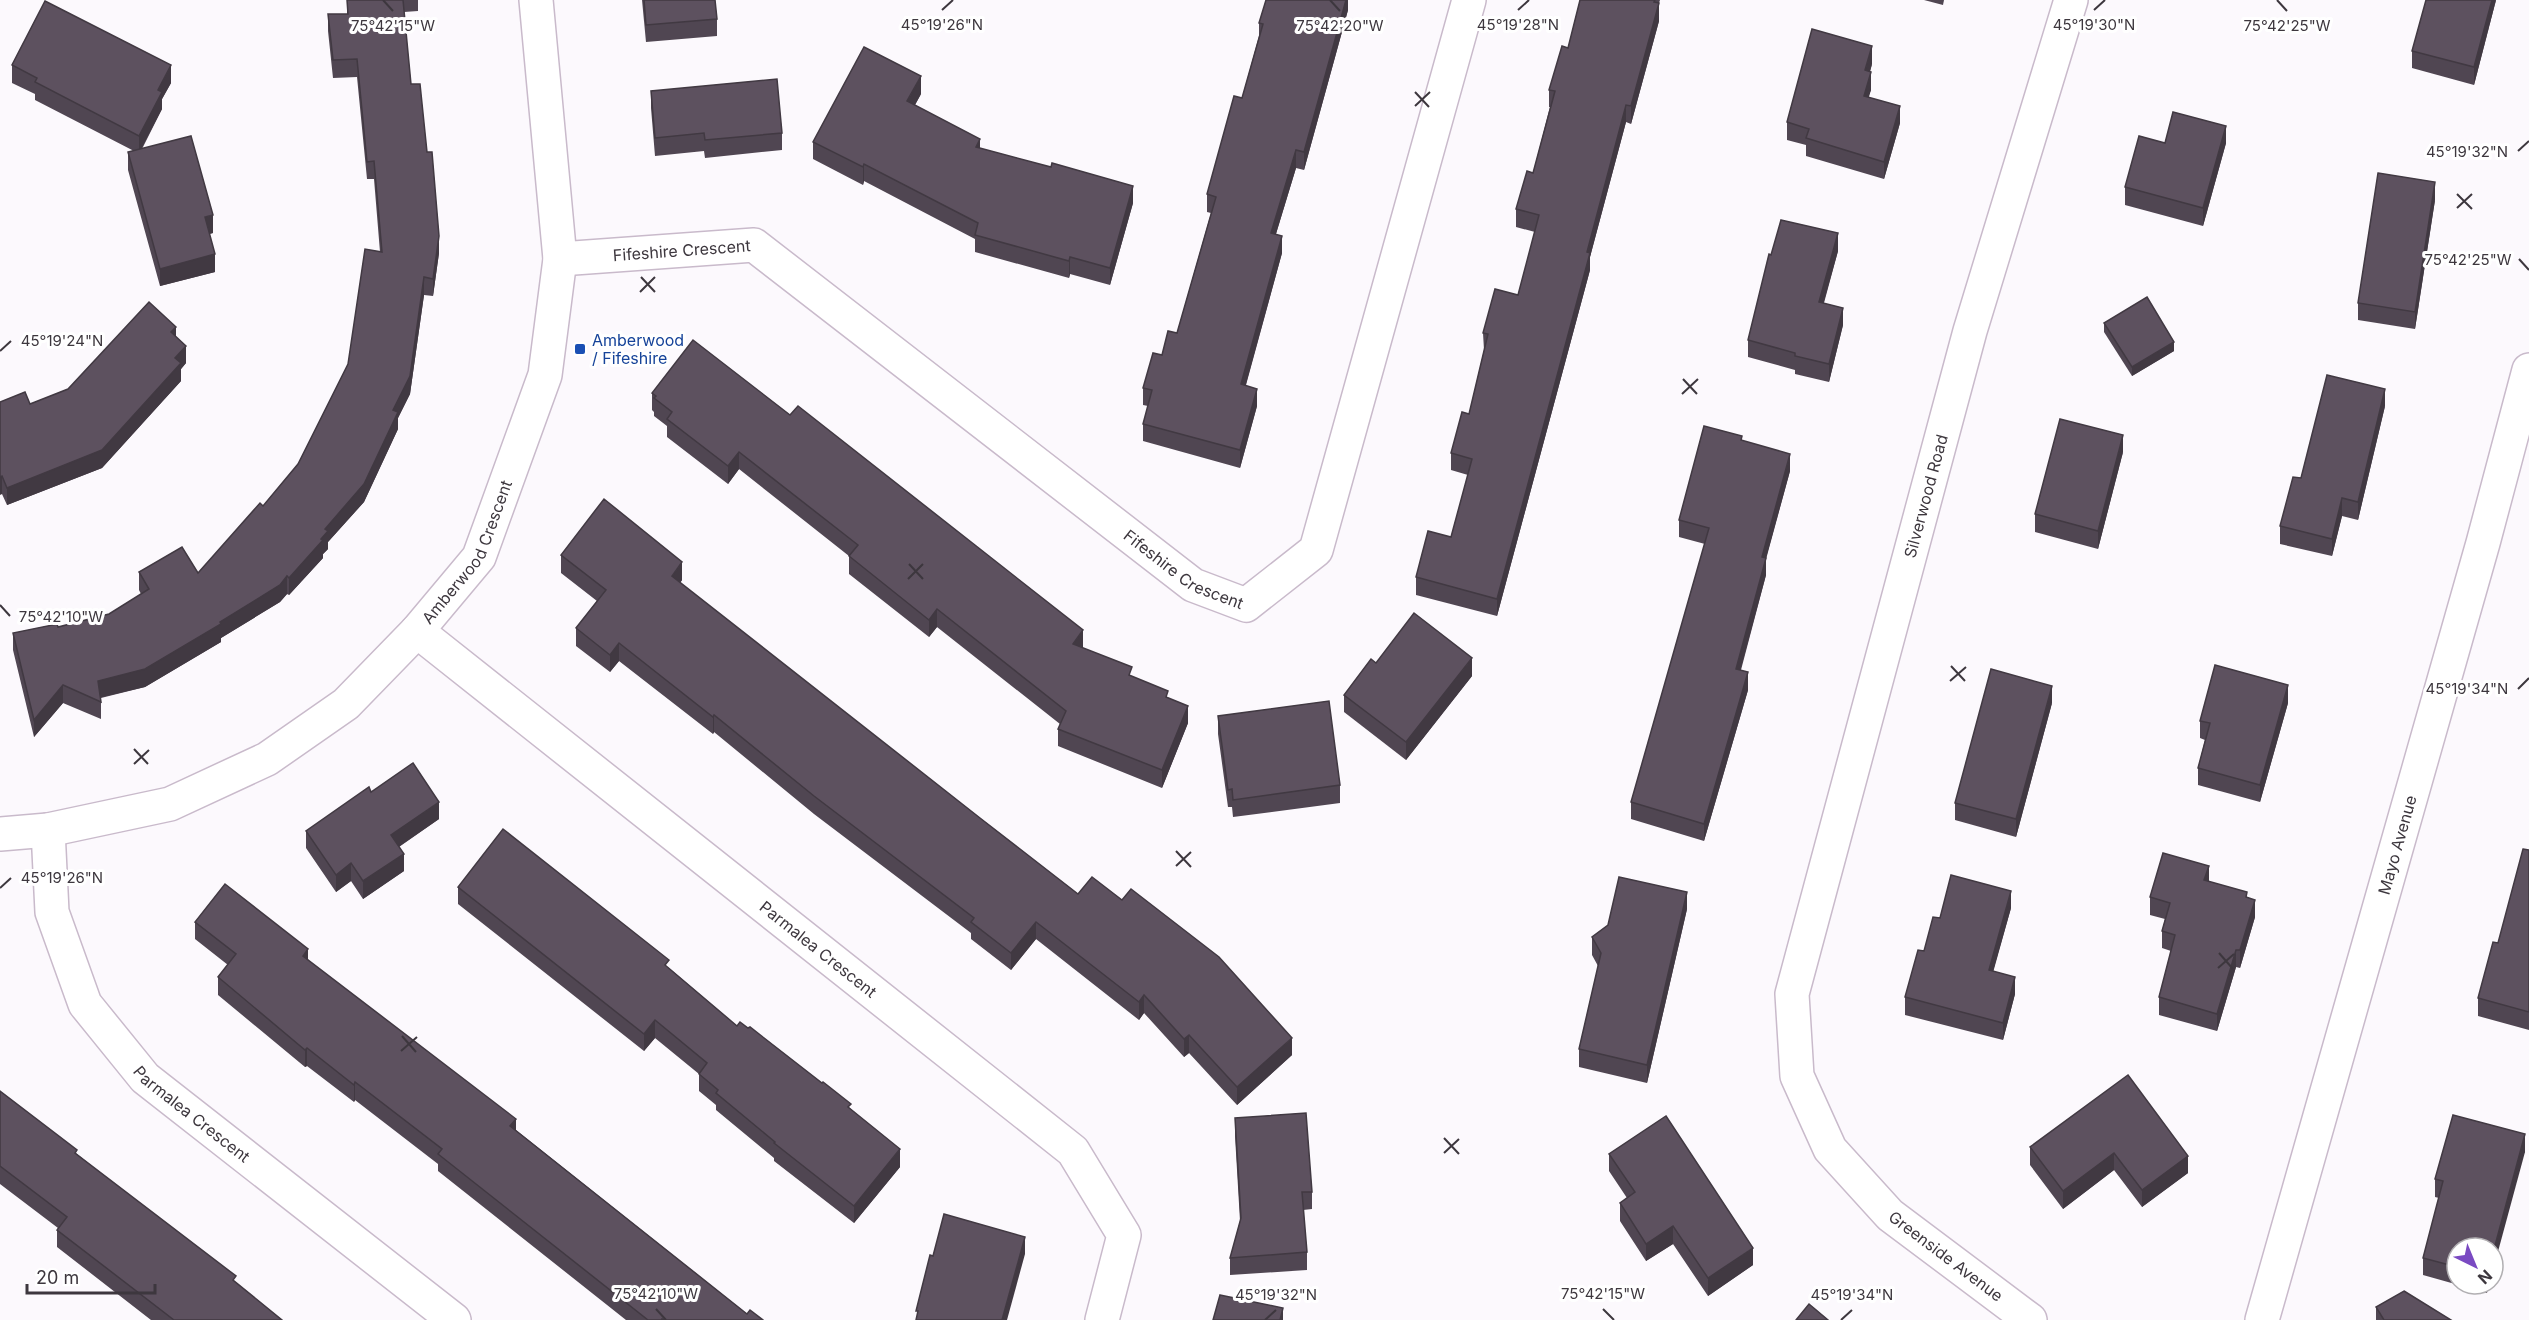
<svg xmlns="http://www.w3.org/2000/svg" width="2529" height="1320" viewBox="0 0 2529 1320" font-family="Inter,sans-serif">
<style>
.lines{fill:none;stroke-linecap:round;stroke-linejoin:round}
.street-casing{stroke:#c9bacb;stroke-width:36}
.secondary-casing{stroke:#c9bacb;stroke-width:36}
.street{stroke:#fff;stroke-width:33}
.secondary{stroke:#fff;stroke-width:33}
.wall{fill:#504652}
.shaded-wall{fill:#413942}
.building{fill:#5d515f;stroke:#413942;stroke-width:1.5}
.ticks{fill:none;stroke:#3d373e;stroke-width:2}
.transit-dot{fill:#1a4fb4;stroke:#fff;stroke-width:2}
.labels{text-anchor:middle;stroke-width:6;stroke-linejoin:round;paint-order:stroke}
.street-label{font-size:16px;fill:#3d373e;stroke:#fff}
.transit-label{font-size:16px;fill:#164399;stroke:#fff;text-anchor:start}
.ticks-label{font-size:15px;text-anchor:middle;fill:#3d373e;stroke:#fff;stroke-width:6;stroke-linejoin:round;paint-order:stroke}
</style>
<rect width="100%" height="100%" fill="#fcf9fd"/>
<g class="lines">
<g class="street-casing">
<g id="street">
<path id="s1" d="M560,259L754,245L1193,585L1246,605L1316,550L1469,0"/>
<path id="s2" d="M417,631L1073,1151L1124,1235L1102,1320"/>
<path id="s3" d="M48,830L52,912L85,1004L145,1078L454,1320"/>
<path id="s4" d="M2030,1320L1890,1215L1830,1149L1797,1076L1792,994L1970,331L2071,0"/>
<path id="s5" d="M2262,1320L2483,543L2529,370"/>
</g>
</g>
<g class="secondary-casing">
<g id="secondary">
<path id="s6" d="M0,834L48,830L170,804L267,759L346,704L417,631L479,557L545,375L560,259L536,0"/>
</g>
</g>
<use href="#street" class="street"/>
<use href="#secondary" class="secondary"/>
</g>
<g class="wall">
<polygon points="347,0 418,0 418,11 404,12 411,84 427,152 439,253 433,296 424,295 410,394 398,418 398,429 364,502 328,542 328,549 323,554 323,558 289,595 287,594 280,602 221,638 221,642 145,687 101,698 101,719 63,703 34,737 13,650 13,633 58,627 109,614 141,594 139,590 139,572 198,573 263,506 298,464 348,364 380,252 374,179 367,179 357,77 333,78 328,31 328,14 347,14"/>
<polygon points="642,0 715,0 717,19 717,36 646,42"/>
<polygon points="1348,0 1348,10 1304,170 1296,168 1276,234 1282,253 1246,385 1257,406 1240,468 1143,441 1143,424 1148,406 1143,405 1143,388 1162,355 1177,333 1211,213 1207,212 1207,194 1242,98 1259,36 1259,23"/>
<polygon points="1580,0 1660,0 1659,3 1659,21 1631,124 1626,122 1590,257 1590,270 1497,616 1416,595 1416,577 1451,537 1468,475 1451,470 1451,453 1469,414 1484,350 1483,333 1518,295 1535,232 1516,227 1516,209 1533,173 1550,107 1549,107 1549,90 1568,48"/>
<polygon points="1924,0 1944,0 1943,5"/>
<polygon points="2496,0 2474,85 2412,68 2412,51"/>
<polygon points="1872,64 1870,72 1871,90 1868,97 1900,123 1884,179 1806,156 1806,145 1787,140 1787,122"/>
<polygon points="12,65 171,83 162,99 162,109 142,149 213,233 209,234 215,272 160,286 128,170 128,152 134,151 35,100 35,94 12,83"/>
<polygon points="651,91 782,133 782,150 705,158 704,151 655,156 651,108"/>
<polygon points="921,94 915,105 980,148 1133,203 1110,285 1070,274 1069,278 975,252 975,239 864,181 863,185 813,159 813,142"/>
<polygon points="2165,143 2226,143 2203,226 2125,205 2125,187"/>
<polygon points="2435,200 2415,329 2358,320 2358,303"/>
<polygon points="1838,251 1824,303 1843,325 1829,382 1795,374 1795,370 1748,357 1748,340 1771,255"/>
<polygon points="2104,323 2174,351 2132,376 2104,332"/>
<polygon points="176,337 186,363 181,369 181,381 102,468 7,505 2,494 0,402 30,404 68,389"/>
<polygon points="652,393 1168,698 1188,723 1162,788 1058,746 1058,729 1060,724 937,627 929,637 849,574 849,556 739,469 728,484 667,437 667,426 654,416 654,412 652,410"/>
<polygon points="2385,406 2358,520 2342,516 2332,556 2280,544 2280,526 2301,478"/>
<polygon points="1742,441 1790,471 1766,558 1766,575 1741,670 1748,690 1704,841 1631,819 1631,802 1705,544 1679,537 1679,520"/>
<polygon points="2123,452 2098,549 2035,532 2035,514"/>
<polygon points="561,555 682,580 680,583 980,818 1078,894 1292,1055 1237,1105 1189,1053 1184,1057 1144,1013 1139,1020 1036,939 1011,970 971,939 971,933 814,814 714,732 713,734 619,661 610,672 576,646 576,628 597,601 561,573"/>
<polygon points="1376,663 1472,676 1406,760 1344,712 1344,695"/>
<polygon points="2052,703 2016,837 1955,820 1955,803"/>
<polygon points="2288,703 2260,802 2198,785 2198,768 2205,740 2200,738 2200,721"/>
<polygon points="1218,716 1340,785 1340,803 1233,817 1232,807 1228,807 1218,734"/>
<polygon points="371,792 439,819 399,847 404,871 363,899 351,881 336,892 306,848 306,831"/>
<polygon points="2529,850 2529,1030 2478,1016 2478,998 2498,943"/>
<polygon points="2209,882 2247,897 2255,917 2240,968 2236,967 2217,1031 2159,1015 2159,997 2171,951 2162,948 2162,931 2165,919 2150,915 2150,897"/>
<polygon points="458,887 669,968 737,1026 851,1109 900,1167 854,1223 774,1161 774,1158 716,1110 716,1105 699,1091 699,1074 655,1038 644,1051 458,904"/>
<polygon points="2011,908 1993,971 2015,994 2003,1040 1905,1015 1905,997 1924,951"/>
<polygon points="1687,909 1647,1083 1579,1067 1579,1049 1598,966 1592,955 1592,937"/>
<polygon points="195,922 308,960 516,1130 747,1314 763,1320 626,1320 438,1171 438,1164 355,1100 354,1102 307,1066 305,1067 218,995 218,977 228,965 195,939"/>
<polygon points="0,1091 77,1154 282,1320 151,1320 57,1247 57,1230 58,1228 0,1184"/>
<polygon points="1235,1118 1312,1192 1312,1209 1303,1210 1307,1252 1307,1270 1230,1275 1230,1258 1240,1221 1235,1136"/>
<polygon points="2030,1147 2188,1156 2188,1173 2142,1207 2114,1170 2063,1209 2030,1165"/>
<polygon points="2525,1152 2457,1248 2457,1284 2489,1284 2487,1293 2423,1275 2423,1258 2439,1198 2435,1197 2435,1179"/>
<polygon points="1609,1154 1753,1265 1708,1296 1673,1244 1646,1261 1620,1221 1620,1203 1627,1198 1609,1171"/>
<polygon points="2376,1307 2451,1320 2376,1320"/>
</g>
<g class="shaded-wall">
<polygon points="1346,0 1348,0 1348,10 1304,170 1304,152"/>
<polygon points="2492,0 2496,0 2474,85 2474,67"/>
<polygon points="1659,3 1659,21 1631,124 1631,106"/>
<polygon points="1872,46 1872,64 1865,88 1865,70"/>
<polygon points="171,65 171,83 162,99 162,109 139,153 139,136 158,90"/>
<polygon points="1871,72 1871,90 1864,113 1864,96"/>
<polygon points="921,76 921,94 907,119 907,101"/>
<polygon points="1626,105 1626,122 1590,257 1590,270 1497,616 1497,599"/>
<polygon points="1900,106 1900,123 1884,179 1884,162"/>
<polygon points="2226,126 2226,143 2203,226 2203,208"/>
<polygon points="980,139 980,156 976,147"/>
<polygon points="1296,150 1296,168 1271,250 1271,233"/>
<polygon points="864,164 864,181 863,185 863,167"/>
<polygon points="2435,182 2435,200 2415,329 2415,312"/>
<polygon points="1133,186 1133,203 1110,285 1110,268"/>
<polygon points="213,215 213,233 205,235 205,217"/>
<polygon points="1838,233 1838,251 1819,319 1819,302"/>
<polygon points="439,236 439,253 433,296 433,279"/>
<polygon points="1282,236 1282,253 1241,402 1241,384"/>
<polygon points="215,254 215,272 160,286 160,269"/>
<polygon points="1070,257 1070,274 1069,278 1069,261"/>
<polygon points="424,277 424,295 410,394 398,418 398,429 364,502 328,542 328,549 323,554 323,558 289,595 289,578 325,529 393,410"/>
<polygon points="1843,308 1843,325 1829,382 1829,364"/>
<polygon points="176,327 176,344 171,332"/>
<polygon points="2174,342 2174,351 2132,376 2132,367"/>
<polygon points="186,346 186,363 181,369 181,381 102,468 7,505 7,488 175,358"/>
<polygon points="1257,389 1257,406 1240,468 1240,450"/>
<polygon points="2385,389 2385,406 2358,520 2358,502"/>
<polygon points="2123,435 2123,452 2098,549 2098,531"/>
<polygon points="739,452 739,469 728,484 728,466"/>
<polygon points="1790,454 1790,471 1762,574 1762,557"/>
<polygon points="2,476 2,494 0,495 0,477"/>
<polygon points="2342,498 2342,516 2332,556 2332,539"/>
<polygon points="1766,558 1766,575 1736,686 1736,669"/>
<polygon points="682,562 682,580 672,594 672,576"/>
<polygon points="287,576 287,594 280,602 221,638 221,642 145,687 98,698 98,681 220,622"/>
<polygon points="937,609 937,627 929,637 929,620"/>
<polygon points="1083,630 1083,648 1073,644"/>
<polygon points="619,643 619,661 610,672 610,655"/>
<polygon points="1472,658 1472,676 1406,760 1406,742"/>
<polygon points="1748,672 1748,690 1704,841 1704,824"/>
<polygon points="63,685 63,703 34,737 34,720"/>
<polygon points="2288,685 2288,703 2260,802 2260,785"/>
<polygon points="2052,686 2052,703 2016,837 2016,819"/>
<polygon points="1188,706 1188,723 1162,788 1162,770"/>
<polygon points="714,715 714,732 713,734 713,717"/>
<polygon points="439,802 439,819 391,852 391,835"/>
<polygon points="404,854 404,871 363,899 363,881"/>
<polygon points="351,863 351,881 336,892 336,875"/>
<polygon points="2209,866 2209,883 2204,880"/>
<polygon points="2011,891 2011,908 1989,987 1989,970"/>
<polygon points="1687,892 1687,909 1647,1083 1647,1065"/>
<polygon points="2255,900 2255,917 2240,968 2240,950"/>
<polygon points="1036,922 1036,939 1011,970 1011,953"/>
<polygon points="308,949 308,966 303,956"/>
<polygon points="2236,950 2236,967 2217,1031 2217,1014"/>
<polygon points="2015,977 2015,994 2003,1040 2003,1023"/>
<polygon points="1144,995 1144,1013 1139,1020 1139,1002"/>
<polygon points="655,1020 655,1038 644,1051 644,1034"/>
<polygon points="1189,1035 1189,1053 1184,1057 1184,1039"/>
<polygon points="1292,1038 1292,1055 1237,1105 1237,1087"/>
<polygon points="307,1048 307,1066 305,1067 305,1050"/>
<polygon points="355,1082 355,1100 354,1102 354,1085"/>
<polygon points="516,1119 516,1136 510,1126"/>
<polygon points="2525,1134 2525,1152 2493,1270 2493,1253"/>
<polygon points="900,1149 900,1167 854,1223 854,1206"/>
<polygon points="2114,1153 2114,1170 2063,1209 2063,1191"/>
<polygon points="2188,1156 2188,1173 2142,1207 2142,1190"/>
<polygon points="1673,1226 1673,1244 1646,1261 1646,1244"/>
<polygon points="1025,1237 1025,1254 1007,1320 1002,1320"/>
<polygon points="1753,1248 1753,1265 1708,1296 1708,1278"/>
<polygon points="1283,1308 1283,1320 1280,1320"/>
</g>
<g class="building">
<polygon points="347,0 403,0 411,84 420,84 427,152 432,152 439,236 433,279 424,277 410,376 393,410 398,412 364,484 325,529 328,531 321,539 323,540 289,578 287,576 280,585 220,622 221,624 145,669 98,681 101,702 63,685 34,720 13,633 57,624 58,627 109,614 149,589 139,572 182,547 198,573 260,503 263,506 298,464 348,364 365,249 382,252 374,161 367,162 357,59 333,60 328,14 348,14"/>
<polygon points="644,0 715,0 717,19 646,25"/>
<polygon points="1266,0 1346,0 1304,152 1296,150 1271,233 1282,236 1241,384 1257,389 1240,450 1143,424 1152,390 1143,388 1153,353 1162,355 1168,331 1177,333 1216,197 1207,194 1234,96 1242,98 1263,24 1259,23"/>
<polygon points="1580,0 1655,0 1654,2 1659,3 1631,106 1626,105 1587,252 1590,253 1497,599 1416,577 1428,531 1451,537 1472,459 1451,453 1462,412 1469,414 1488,334 1483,333 1495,289 1518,295 1539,215 1516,209 1527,171 1533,173 1555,91 1549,90 1562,46 1568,48"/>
<polygon points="2426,0 2492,0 2474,67 2412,51"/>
<polygon points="45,1 171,65 158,90 162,92 139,136 35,82 37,78 12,65"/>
<polygon points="1812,29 1872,46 1865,70 1871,72 1864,96 1900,106 1884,162 1806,138 1809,129 1787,122"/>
<polygon points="864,47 921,76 907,101 980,139 976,147 1051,167 1052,163 1133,186 1110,268 1070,257 1069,261 975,235 978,223 864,164 863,167 813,142"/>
<polygon points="777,79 782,133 705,140 704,133 655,138 651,91"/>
<polygon points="2173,112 2226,126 2203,208 2125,187 2139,136 2165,143"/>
<polygon points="191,136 213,215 205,217 215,254 160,269 128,152"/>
<polygon points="2378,173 2435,182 2415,312 2358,303"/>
<polygon points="1781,220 1838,233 1819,302 1843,308 1829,364 1795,356 1795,353 1748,340 1769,254 1771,255"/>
<polygon points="2147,297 2174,342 2132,367 2104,323"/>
<polygon points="149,302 176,327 171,332 186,346 175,358 181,363 102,450 7,488 2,476 0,477 0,402 25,392 30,404 68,389"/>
<polygon points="693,340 790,415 798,406 1083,630 1073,644 1132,667 1129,675 1168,691 1166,697 1188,706 1162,770 1058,729 1066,711 937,609 929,620 849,556 858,545 739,452 728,466 667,419 672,412 654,398 656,396 652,393"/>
<polygon points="2327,375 2385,389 2358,502 2342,498 2332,539 2280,526 2293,477 2301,478"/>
<polygon points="2060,419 2123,435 2098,531 2035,514"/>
<polygon points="1704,426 1742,436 1741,440 1790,454 1762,557 1766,558 1736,669 1748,672 1704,824 1631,802 1709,528 1679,520"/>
<polygon points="604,499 682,562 672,576 980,818 1078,894 1092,877 1122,900 1131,889 1219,957 1292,1038 1237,1087 1189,1035 1184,1039 1144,995 1139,1002 1036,922 1011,953 971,922 974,918 814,796 714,715 713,717 619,643 610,655 576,628 606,590 561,555"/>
<polygon points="1414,613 1472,658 1406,742 1344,695 1371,659 1376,663"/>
<polygon points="2215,665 2288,685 2260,785 2198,768 2210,723 2200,721"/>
<polygon points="1991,669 2052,686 2016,819 1955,803"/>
<polygon points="1329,701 1340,785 1233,800 1232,789 1228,790 1218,716"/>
<polygon points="413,763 439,802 391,835 404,854 363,881 351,863 336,875 306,831 369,787 371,792"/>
<polygon points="503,829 669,960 665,965 737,1026 740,1022 748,1028 750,1027 822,1083 823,1082 851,1104 848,1107 900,1149 854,1206 774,1143 775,1142 716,1093 718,1090 699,1074 707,1063 655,1020 644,1034 458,887"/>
<polygon points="2523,849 2529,850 2529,1012 2478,998 2493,942 2498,943"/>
<polygon points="2163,853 2209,866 2204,880 2247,892 2246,897 2255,900 2240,950 2236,950 2217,1014 2159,997 2175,935 2162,931 2170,903 2150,897"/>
<polygon points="1951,875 2011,891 1989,970 2015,977 2003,1023 1905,997 1918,950 1924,951 1933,917 1940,918"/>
<polygon points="1619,877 1687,892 1647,1065 1579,1049 1601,953 1592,937 1608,925"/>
<polygon points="225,884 308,949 303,956 516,1119 510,1126 747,1314 750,1310 763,1320 664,1320 662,1319 661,1320 648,1320 438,1154 442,1149 355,1082 354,1085 307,1048 305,1050 218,977 236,954 195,922"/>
<polygon points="2128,1075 2188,1156 2142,1190 2114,1153 2063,1191 2030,1147"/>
<polygon points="0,1091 77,1150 75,1153 236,1276 233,1280 282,1320 174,1320 57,1230 67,1217 0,1166"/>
<polygon points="1306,1113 1312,1192 1302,1192 1307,1252 1230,1258 1241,1218 1235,1118"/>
<polygon points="2453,1115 2525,1134 2493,1253 2493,1248 2457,1248 2457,1267 2423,1258 2443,1181 2435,1179"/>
<polygon points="1666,1116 1753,1248 1708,1278 1673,1226 1646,1244 1620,1203 1635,1192 1609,1154"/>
<polygon points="944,1214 1025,1237 1002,1320 916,1320 918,1311 916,1311 930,1255 933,1256"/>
<polygon points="2404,1291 2451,1320 2384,1320 2376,1307"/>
<polygon points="1220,1295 1283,1308 1280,1320 1213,1320"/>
<polygon points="1809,1304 1828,1320 1796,1320"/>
</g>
<path class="ticks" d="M383,0L393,11M1330,0L1340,11M2277,0L2287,11M942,10L953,0M1518,10L1529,0M2094,10L2105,0M1415,92L1429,107M1415,106L1430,92M2518,151L2529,141M2457,194L2472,209M2457,208L2472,194M2519,259L2529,270M641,277L655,292M640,292L655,277M0,351L11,341M1683,379L1697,394M1682,394L1698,379M909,564L923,579M908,579L923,564M0,605L10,616M1951,666L1965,681M1950,681L1966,667M2518,689L2529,678M134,749L148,764M134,764L149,750M1176,851L1191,867M1176,866L1191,852M0,888L11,878M2219,953L2233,969M2218,968L2234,954M402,1036L416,1052M401,1051L417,1037M1444,1138L1459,1154M1444,1153L1459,1139M656,1309L666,1320M1603,1309L1614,1320M1265,1320L1276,1310M1841,1320L1852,1310"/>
<rect class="transit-dot" x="574" y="343" width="12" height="12" rx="3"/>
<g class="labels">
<g class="street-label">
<text dy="6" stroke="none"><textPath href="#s1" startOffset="122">Fifeshire Crescent</textPath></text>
<text dy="6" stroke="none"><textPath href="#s4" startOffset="942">Silverwood Road</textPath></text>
<text dy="6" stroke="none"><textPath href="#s6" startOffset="573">Amberwood Crescent</textPath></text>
<text dy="6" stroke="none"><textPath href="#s1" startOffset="734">Fifeshire Crescent</textPath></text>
<text dy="6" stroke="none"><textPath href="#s5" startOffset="494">Mayo Avenue</textPath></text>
<text dy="6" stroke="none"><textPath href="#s2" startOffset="512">Parmalea Crescent</textPath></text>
<text dy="6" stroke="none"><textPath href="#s3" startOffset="334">Parmalea Crescent</textPath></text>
<text transform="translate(1946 1256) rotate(37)" y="6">Greenside Avenue</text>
</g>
<g class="transit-label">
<text x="592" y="346">Amberwood<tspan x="592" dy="18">/ Fifeshire</tspan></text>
</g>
</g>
<g class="ticks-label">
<text x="942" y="30">45°19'26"N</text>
<text x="1518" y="30">45°19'28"N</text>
<text x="2094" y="30">45°19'30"N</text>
<text x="1340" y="31">75°42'20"W</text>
<text x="2287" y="31">75°42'25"W</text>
<text x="393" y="31">75°42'15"W</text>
<text x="2467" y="157">45°19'32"N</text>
<text x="2468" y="265">75°42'25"W</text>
<text x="62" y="346">45°19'24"N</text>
<text x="61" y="622">75°42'10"W</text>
<text x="2467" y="694">45°19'34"N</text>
<text x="62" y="883">45°19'26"N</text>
<text x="656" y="1299">75°42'10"W</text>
<text x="1603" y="1299">75°42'15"W</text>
<text x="1276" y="1300">45°19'32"N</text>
<text x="1852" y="1300">45°19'34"N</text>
</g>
<g transform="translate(2475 1266) rotate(137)"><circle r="28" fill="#ffffff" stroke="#b1afb2" stroke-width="1.5"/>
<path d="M0-4.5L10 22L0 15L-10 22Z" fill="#7a4ac2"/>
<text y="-9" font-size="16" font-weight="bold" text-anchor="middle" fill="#3d373e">N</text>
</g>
<path d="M27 1284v9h128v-9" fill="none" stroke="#3d373e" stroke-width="3"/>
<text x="36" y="1284" font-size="18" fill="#3d373e" stroke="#ffffff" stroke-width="4.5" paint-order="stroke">20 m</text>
</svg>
